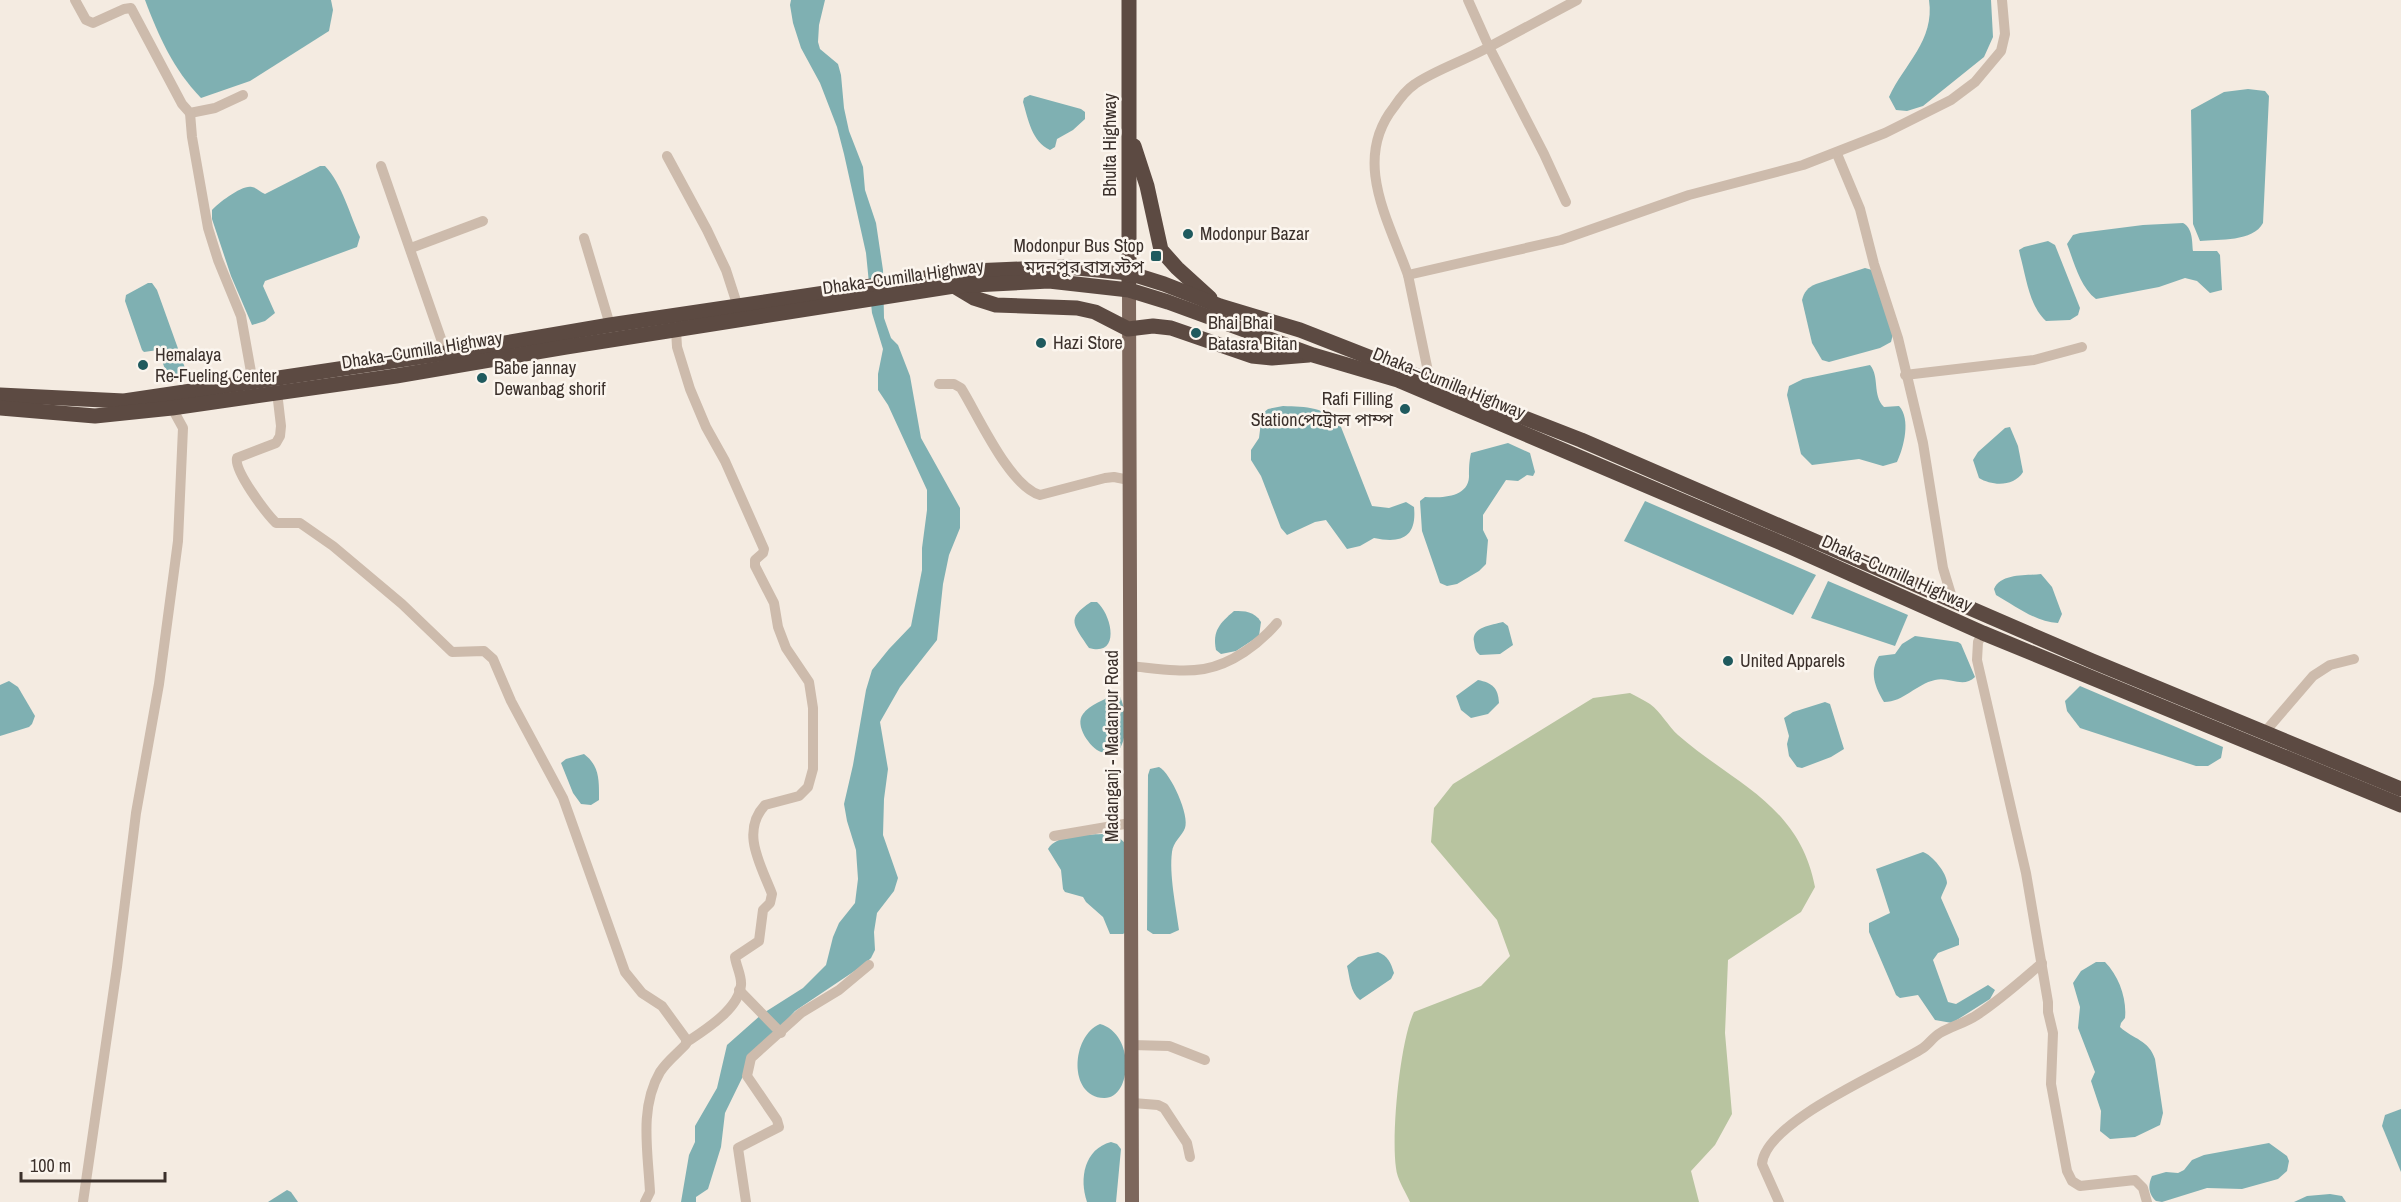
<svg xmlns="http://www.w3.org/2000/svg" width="2401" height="1202" viewBox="0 0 2401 1202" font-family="'Archivo Narrow','Noto Sans Bengali',sans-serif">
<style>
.green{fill:#b8c4a0}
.water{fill:#7fb0b2}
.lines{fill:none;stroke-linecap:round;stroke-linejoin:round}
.minor{stroke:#cdbbac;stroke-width:10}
.major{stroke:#7d675c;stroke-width:14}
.highway{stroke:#5c4a42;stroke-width:15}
.poi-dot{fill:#1f5a5e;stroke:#fbf5ee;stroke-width:2}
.labels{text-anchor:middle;stroke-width:5;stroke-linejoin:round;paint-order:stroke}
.street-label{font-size:18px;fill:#3b302b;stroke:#fbf5ee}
.poi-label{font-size:18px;fill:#3b302b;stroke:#fbf5ee;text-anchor:start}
</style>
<rect width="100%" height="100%" fill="#f4ebe1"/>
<path class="green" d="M1630,693C1637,697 1644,700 1650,704C1661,712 1668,726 1678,735C1734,784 1799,804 1815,887L1801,912L1728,960L1725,1033L1732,1114L1715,1145L1691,1171L1699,1202H1410C1405,1191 1397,1179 1396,1168C1391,1134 1400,1041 1414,1012L1481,986L1510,956L1497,920L1431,842L1434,808L1453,784L1593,698Z"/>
<g class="water">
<path d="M145,0H331L333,10L329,31L250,81L201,98C173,69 159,37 145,0Z"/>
<polygon points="791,0 825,0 819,25 818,42 820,49 838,64 841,75 844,108 849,131 863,167 865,190 876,223 883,270 884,318 891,338 898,345 910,376 921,438 960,508 960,528 949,555 943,584 937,640 900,687 880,722 888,769 884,799 883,835 898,878 894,891 877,913 874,932 875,950 871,958 862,966 795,1011 773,1035 744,1074 725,1113 721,1147 708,1189 696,1197 696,1202 681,1202 689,1155 695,1142 695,1126 717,1088 727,1045 762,1014 803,988 826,965 833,937 839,923 855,903 858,879 856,850 847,821 844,804 853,765 866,690 872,670 889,649 911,626 922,570 922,548 927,510 927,490 888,405 878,390 878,374 883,349 872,313 866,253 844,154 837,127 820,83 801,48 793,23 790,5"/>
<path d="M1929,0H1991L1993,37L1984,57L1923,106L1907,111L1896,110L1889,97C1904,64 1935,41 1929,0Z"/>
<path d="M2248,89L2265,91L2269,96L2263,223C2253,242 2219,239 2200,241L2193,224L2191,110L2224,92Z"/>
<path d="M1030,95L1081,109L1085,112V119L1073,130L1057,139L1055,147L1050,150C1032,142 1028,119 1023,102L1024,98Z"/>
<path d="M320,166H325C342,184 350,215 360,237L357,247L265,281L263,286L275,313L265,321L252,325L231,276L212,219V210C218,203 243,184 252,187C257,188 260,192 265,194Z"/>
<path d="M2183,223C2193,228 2192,242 2193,251H2217L2220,255L2222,290L2210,293L2197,281L2185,278L2159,287L2096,299C2080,287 2074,262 2067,244L2073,235L2080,233L2143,225Z"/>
<path d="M2048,241L2055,245L2057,250L2080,308L2078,315L2070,320L2046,321C2029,306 2026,276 2020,255L2019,250L2024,247Z"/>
<path d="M1865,268L1872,270L1893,334L1891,342L1880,348L1829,362L1822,360L1812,343L1802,300C1804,292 1808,287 1816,284Z"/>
<path d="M148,283H152L157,290L185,368L183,376L174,378C162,371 164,361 158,350L144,352L142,350L125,301L126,295Z"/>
<path d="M1870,365C1880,377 1872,395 1884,407L1899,406C1911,419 1904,447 1897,462L1883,466L1859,459L1812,465L1801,454L1787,395L1789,386L1803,379Z"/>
<path d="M1283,406C1306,407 1326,406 1341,427L1372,506L1389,508L1406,502L1414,507C1417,537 1402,544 1374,538L1360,546L1347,549L1326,520L1315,522L1287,535L1281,528L1261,476L1251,460V450L1259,438L1262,414L1268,409Z"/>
<path d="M2010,427L2018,446L2023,472C2014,487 1992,486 1979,478L1973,460L1978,452L2005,428Z"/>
<path d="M1508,443L1530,453L1535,472L1533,476L1527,475L1518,481L1506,480L1483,515V530L1488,540L1486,564L1479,571L1457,584L1447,586L1440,583L1422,531L1420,501L1425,497C1440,498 1468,498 1469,477C1469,468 1469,462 1471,453Z"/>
<polygon points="1645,501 1816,575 1793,615 1624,541"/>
<path d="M2041,574L2052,587L2062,614L2058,623C2036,622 2015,606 1996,595L1994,589C2001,573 2026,576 2041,574Z"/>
<polygon points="1828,581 1908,615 1895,646 1811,618"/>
<path d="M1091,602H1097C1112,615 1121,657 1089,648C1074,625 1065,619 1091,602Z"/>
<path d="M1234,611C1245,611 1254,611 1261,622L1259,636L1236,651L1221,654L1216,650C1212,631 1220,623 1234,611Z"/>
<path d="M1503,622L1508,626L1513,645L1500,654L1480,655C1475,651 1475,648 1474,642C1471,627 1492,625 1503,622Z"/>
<path d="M1915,636L1958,642L1961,644L1975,677C1963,689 1949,676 1935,680C1916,684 1904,702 1884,702C1875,687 1869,672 1879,656L1895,654L1902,644Z"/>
<path d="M1478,680C1492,683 1498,687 1499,703L1488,714L1471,718L1461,710L1456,696Z"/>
<polygon points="9,681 18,687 35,716 32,724 29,727 0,736 0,685"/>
<polygon points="2080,686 2223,747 2221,758 2208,766 2196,766 2080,728 2067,711 2065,701"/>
<path d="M1115,694L1119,695C1127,708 1129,743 1116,753C1111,753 1106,753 1101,752C1090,748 1074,725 1083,714C1089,705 1106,699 1115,694Z"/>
<polygon points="1825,702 1830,704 1844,749 1831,757 1802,768 1797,767 1789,756 1787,744 1789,736 1784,718 1793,712"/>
<path d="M584,754C600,766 599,781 599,800L591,805L581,804L573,793L561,763L566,759Z"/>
<path d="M1159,767C1171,773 1190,816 1185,828C1182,836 1173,842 1172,852C1169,874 1176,907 1179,930L1170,934H1153L1147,930L1148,775L1150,769Z"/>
<path d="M1102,834H1115L1125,843L1126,932L1123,934H1110L1103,917L1086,902L1083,897L1065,892L1063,889L1061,870L1048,849C1057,834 1086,835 1102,834Z"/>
<path d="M1923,852C1932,855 1947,873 1947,883C1946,887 1942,894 1941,898L1959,939V945L1938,953L1933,960L1948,1002L1956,1004L1988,985L1995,990L1990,999L1952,1023L1935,1020L1918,995L1900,998L1896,995L1869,932V923L1890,913L1876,869Z"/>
<path d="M1378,952C1388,956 1391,963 1394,973L1391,979L1360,1000C1350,992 1350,978 1347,966L1358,957Z"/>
<path d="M2096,962H2105C2119,976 2127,999 2125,1018L2121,1023L2120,1027C2133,1039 2149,1040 2155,1059L2163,1113L2160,1125L2135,1137L2110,1139L2100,1131L2101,1111L2091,1081L2095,1072L2078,1028L2080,1007L2073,983L2081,971Z"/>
<path d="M1100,1024C1136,1034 1132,1099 1104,1098C1068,1097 1071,1036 1100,1024Z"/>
<polygon points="2401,1109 2401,1172 2382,1126 2385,1115"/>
<path d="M1111,1142L1117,1144L1121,1149L1116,1202H1087C1079,1179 1084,1149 1111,1142Z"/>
<path d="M2269,1143L2287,1156L2289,1161L2287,1171L2278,1179L2242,1189L2207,1188L2162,1202L2156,1201C2148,1194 2148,1185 2152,1176L2166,1172L2178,1173L2184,1170L2192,1160L2204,1155Z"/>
<polygon points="287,1190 291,1192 298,1202 268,1202"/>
<polygon points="2330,1194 2342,1196 2346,1202 2294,1202 2307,1196"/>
</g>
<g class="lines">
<g class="minor">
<polyline points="75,0 86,20 93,23 124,9 131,8 182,104 190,113 215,108 243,95"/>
<polyline points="190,113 192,137 208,228 218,260 241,316 253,383"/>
<polyline points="1837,154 1860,209 1874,264 1898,338 1923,443 1943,568 1953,601"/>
<polyline points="667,156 707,230 726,270 738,307"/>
<polyline points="381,166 446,353"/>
<polyline points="1566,202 1544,154 1489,47 1577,0"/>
<polyline points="584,238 610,325"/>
<polyline points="411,248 483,221"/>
<path d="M1408,275C1388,219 1352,160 1394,107C1400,98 1406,90 1415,84C1435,70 1466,60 1489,47L1468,0"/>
<path d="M676,330L677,347L690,389L706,427L725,461L764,549L763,553L755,560V566L774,603L778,627L786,648L809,682L813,708V769L808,787L799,796L765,805C740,832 761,865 772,894L770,903L763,910L759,941L735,957C736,966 742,976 741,985C739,1009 705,1030 687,1042"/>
<polyline points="1905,375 2034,360 2082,347"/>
<polyline points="1430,381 1408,275 1561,240 1689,195 1803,165 1885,133 1951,100 1975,82 2001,51 2005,34 2002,0"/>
<path d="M939,384H954L961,388C978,415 1009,486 1040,495L1105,478L1114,477L1129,480"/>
<path d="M277,392L281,426L280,436L276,443L237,458C234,471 266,513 276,523H300L333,546L402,604L452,652L484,651L493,659L511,701L563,798L625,972L642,993L662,1006L686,1039V1044C678,1053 667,1061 660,1072C639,1108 648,1152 650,1192L645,1202"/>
<polyline points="1983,633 1978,642 1977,660 2026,873 2048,1002 2048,1012 2053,1033 2051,1084 2067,1171 2072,1181 2080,1186 2135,1180 2143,1188 2147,1202"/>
<path d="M1130,666C1153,668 1180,673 1204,669C1232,664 1259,644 1277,623"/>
<polyline points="2264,733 2313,676 2330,665 2354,659"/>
<polyline points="1054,836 1130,823"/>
<polyline points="739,990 781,1033"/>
<polyline points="1132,1045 1169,1046 1205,1060"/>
<polyline points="1133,1103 1158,1105 1164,1108 1187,1143 1190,1157"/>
<polyline points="83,1202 117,967 136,813 159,684 178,541 183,428 172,408"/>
<polyline points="746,1202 738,1148 779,1127 777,1120 747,1076 751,1058 801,1013 839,990 869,965"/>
<path d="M1779,1202L1762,1164C1765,1121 1889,1070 1923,1048C1929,1044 1933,1037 1940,1033C1952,1026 1965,1023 1977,1015C2000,1000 2021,981 2042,963"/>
</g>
<polyline class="major" points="1129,290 1132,1202"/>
<g class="highway">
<polyline points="1134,146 1147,186 1161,250 1177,268 1210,298"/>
<polyline points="1129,282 1129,0"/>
<polyline points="954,286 974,298 996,305 1077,308 1095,312 1128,329 1153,326 1171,328 1252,356 1272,358 1309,355"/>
<polyline points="0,395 124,401 446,353 610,325 972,271 1067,267 1129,273 1164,284 1220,306 1300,330 1581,440 2092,661 2401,789"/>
<polyline points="0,408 95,416 172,408 396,376 566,347 954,286 1049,281 1129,290 1168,302 1313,355 1398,380 1793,548 1983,633 2401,805"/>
</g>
</g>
<g class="poi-dot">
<circle cx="1188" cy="234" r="6"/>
<rect x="1150" y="250" width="12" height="12" rx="3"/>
<circle cx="1196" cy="333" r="6"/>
<circle cx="1041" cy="343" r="6"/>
<circle cx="143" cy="365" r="6"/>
<circle cx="482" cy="378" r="6"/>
<circle cx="1405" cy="409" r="6"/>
<circle cx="1728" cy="661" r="6"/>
</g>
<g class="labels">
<g class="street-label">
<text transform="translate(1110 145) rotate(-90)" y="6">Bhulta Highway</text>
<text transform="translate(903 277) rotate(-8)" y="6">Dhaka–Cumilla Highway</text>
<text transform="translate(422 350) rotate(-9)" y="6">Dhaka–Cumilla Highway</text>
<text transform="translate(1449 383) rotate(22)" y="6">Dhaka–Cumilla Highway</text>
<text transform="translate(1897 573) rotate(24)" y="6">Dhaka–Cumilla Highway</text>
<text transform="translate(1112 746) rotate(-90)" y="6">Madanganj - Madanpur Road</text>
</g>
<g class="poi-label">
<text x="1200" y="240">Modonpur Bazar</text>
<text x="1144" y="252" text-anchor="end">Modonpur Bus Stop<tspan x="1144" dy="21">মদনপুর বাস স্টপ</tspan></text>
<text x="1208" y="329">Bhai Bhai<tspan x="1208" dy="21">Batasra Bitan</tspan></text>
<text x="1053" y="349">Hazi Store</text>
<text x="155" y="361">Hemalaya<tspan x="155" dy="21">Re-Fueling Center</tspan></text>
<text x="494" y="374">Babe jannay<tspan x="494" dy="21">Dewanbag shorif</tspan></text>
<text x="1393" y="405" text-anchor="end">Rafi Filling<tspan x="1393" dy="21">Stationপেট্রোল পাম্প</tspan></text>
<text x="1740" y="667">United Apparels</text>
</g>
</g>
<path d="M21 1172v9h144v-9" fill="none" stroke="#3b302b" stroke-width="3"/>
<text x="30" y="1172" font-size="18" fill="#3b302b" stroke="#fbf5ee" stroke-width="4.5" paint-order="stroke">100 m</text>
</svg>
